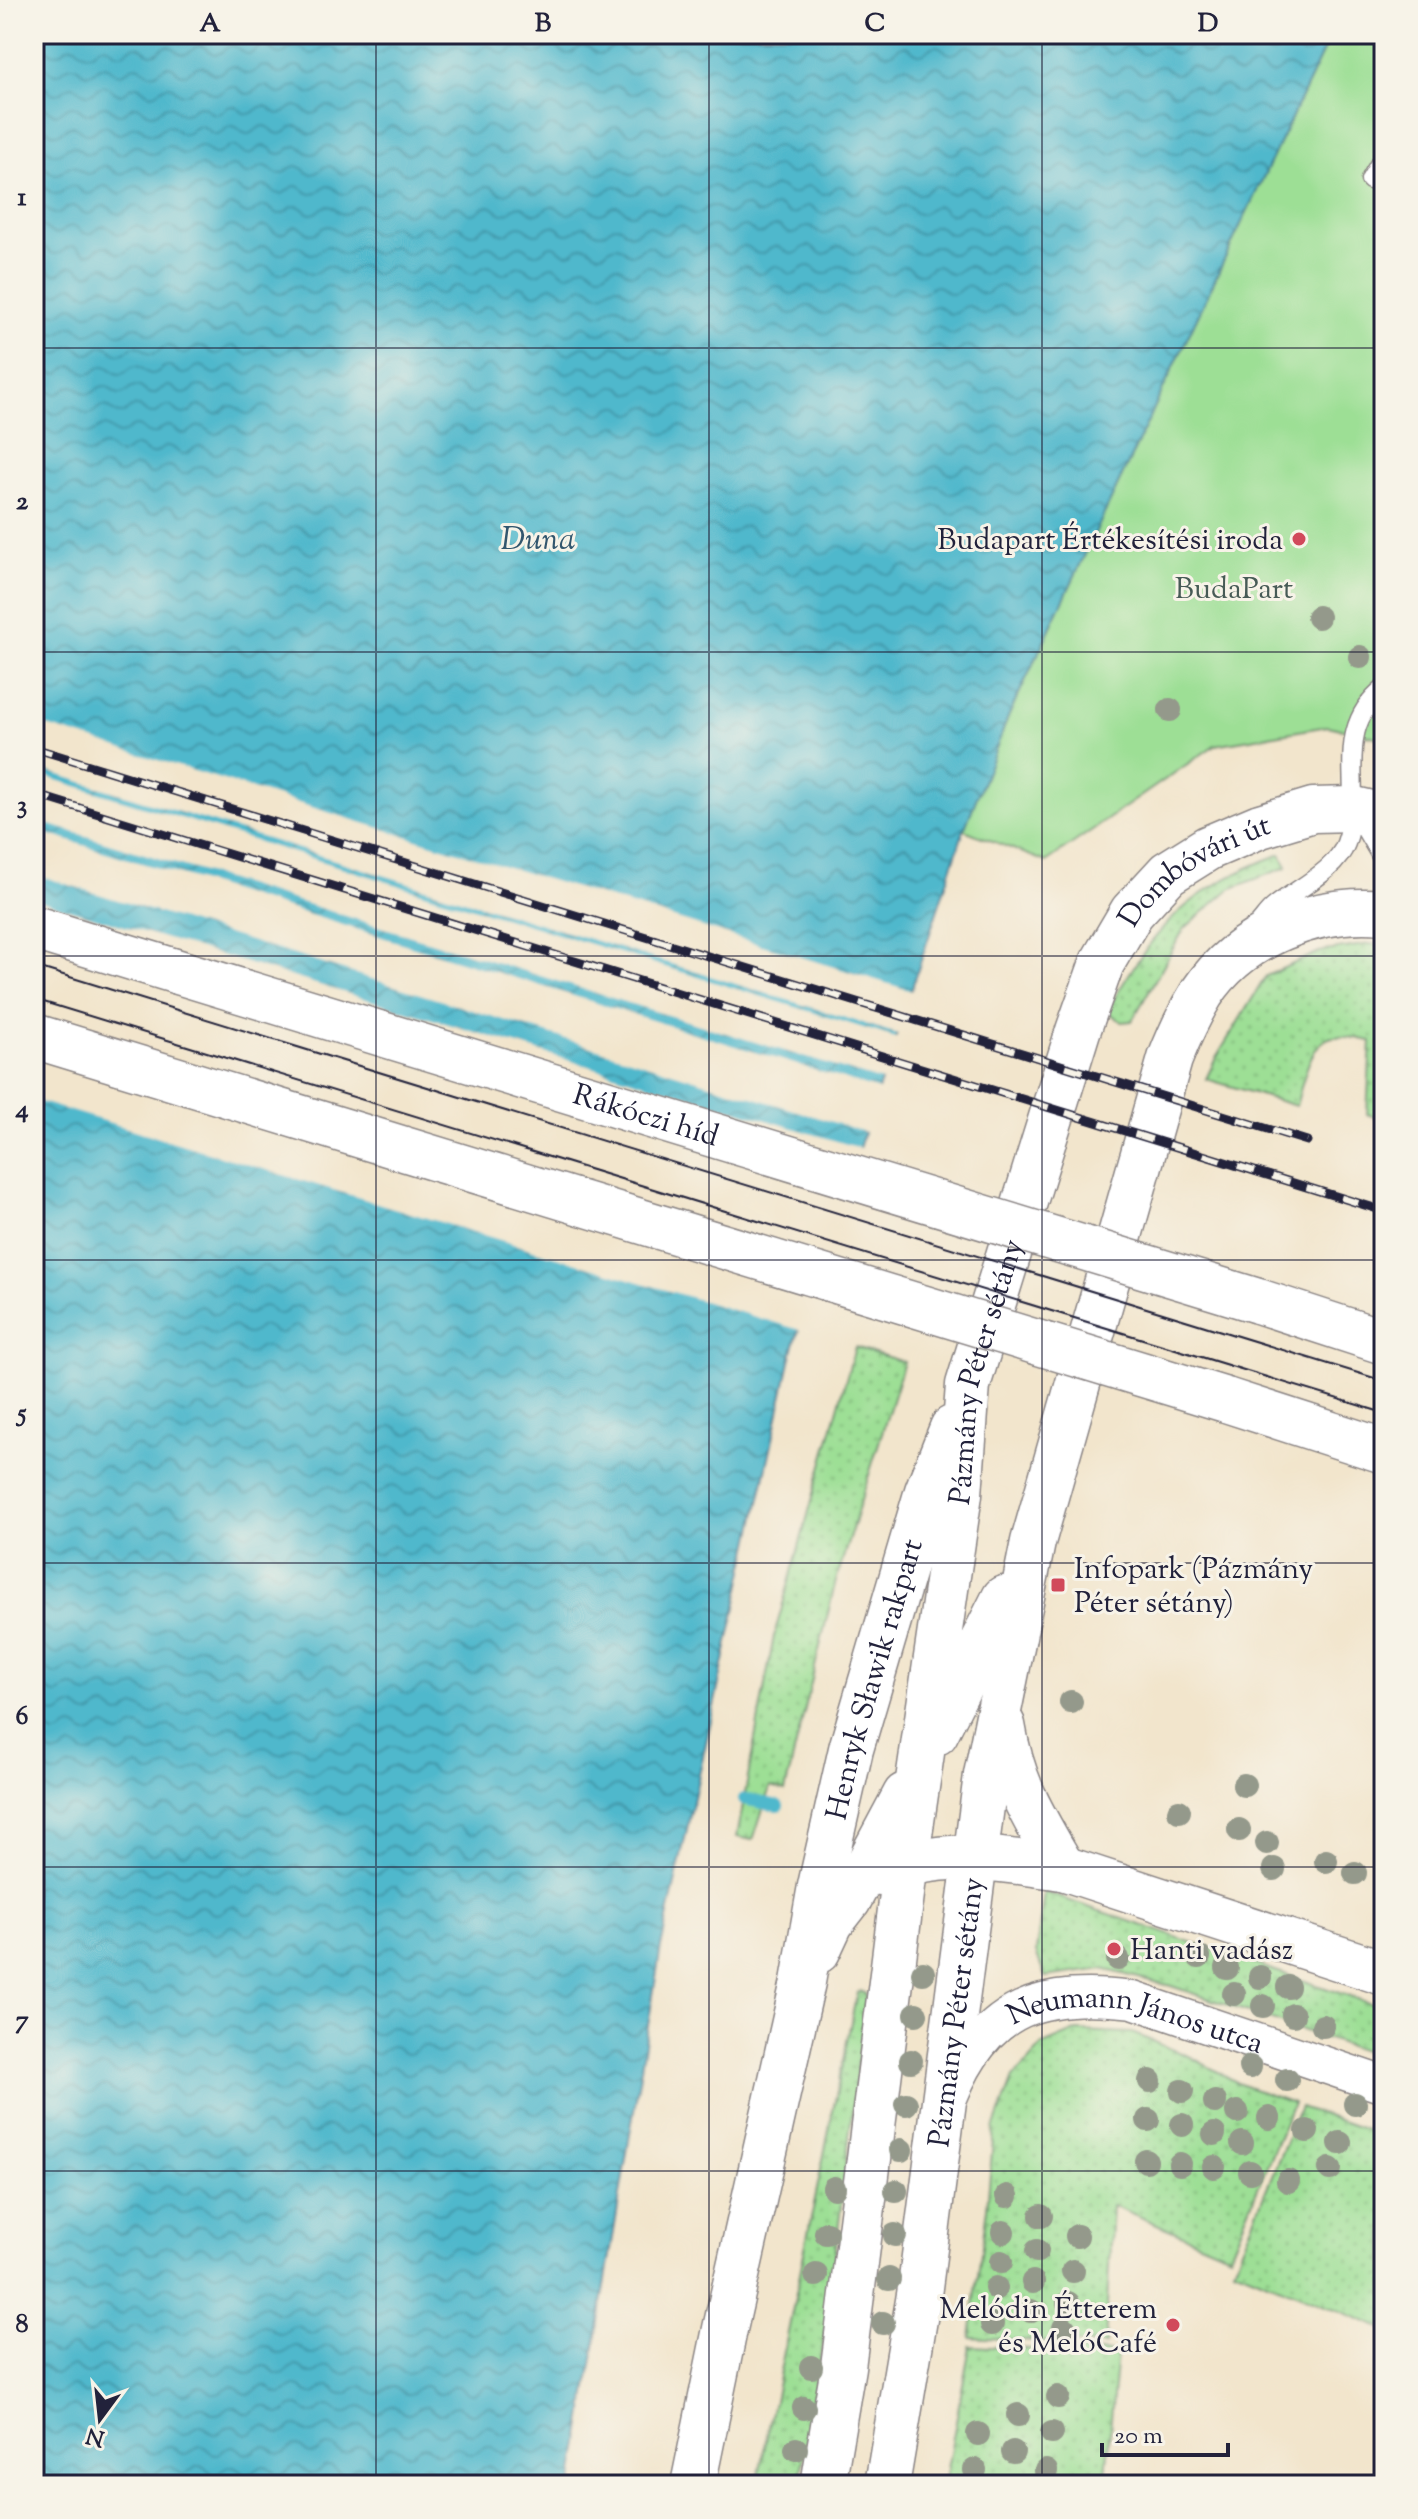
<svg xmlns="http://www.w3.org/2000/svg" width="1418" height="2519" viewBox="0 0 1418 2519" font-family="'Sorts Mill Goudy',serif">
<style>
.grass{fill:url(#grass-dots);stroke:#608068;stroke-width:2}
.green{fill:#9ddf95;stroke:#608068;stroke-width:2}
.water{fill:url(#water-waves);stroke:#386d84;stroke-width:2}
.pier{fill:#f2e5cc}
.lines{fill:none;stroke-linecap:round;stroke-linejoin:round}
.stream{stroke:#4fb8cc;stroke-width:12}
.lane-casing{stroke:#8a8484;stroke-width:21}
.street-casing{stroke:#8a8484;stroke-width:39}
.secondary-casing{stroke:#8a8484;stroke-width:47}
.primary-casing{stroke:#8a8484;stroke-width:47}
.lane{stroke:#fff;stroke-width:18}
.street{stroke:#fff;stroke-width:36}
.secondary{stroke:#fff;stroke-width:44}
.primary{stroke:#fff;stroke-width:44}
.tram{stroke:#22223b;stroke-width:2}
.rail-casing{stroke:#22223b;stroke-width:9}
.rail{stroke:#f7f3e8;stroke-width:6;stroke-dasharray:18;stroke-linecap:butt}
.primary-bridge-casing{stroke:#8a8484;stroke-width:47;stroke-linecap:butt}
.primary-bridge{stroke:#fff;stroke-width:44}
.tree{fill:#94998b}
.grid{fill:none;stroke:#22223b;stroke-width:2;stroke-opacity:0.55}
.poi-dot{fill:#d1495b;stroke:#f7f3e8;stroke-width:3}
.labels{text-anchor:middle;stroke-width:6;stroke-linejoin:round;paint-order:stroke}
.poi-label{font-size:30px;fill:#22223b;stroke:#f7f3e8;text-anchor:end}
.park-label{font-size:30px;fill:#475b56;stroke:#f7f3e8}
.street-label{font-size:30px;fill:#22223b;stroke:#f7f3e8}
.water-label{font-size:32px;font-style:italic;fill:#32566e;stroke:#f7f3e8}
.neatline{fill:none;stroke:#22223b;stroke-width:3}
.grid-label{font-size:26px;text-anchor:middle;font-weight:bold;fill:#22223b}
</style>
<defs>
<pattern id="grass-dots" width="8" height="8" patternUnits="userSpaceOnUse" patternTransform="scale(2)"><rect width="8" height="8" fill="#9ddf95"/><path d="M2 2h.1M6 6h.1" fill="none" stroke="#87bf81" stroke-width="1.8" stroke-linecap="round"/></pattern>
<pattern id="water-waves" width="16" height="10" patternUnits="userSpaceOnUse" patternTransform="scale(2)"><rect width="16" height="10" fill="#4fb8cc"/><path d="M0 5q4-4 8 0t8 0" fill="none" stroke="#4195a7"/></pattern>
</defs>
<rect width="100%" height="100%" fill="#f7f3e8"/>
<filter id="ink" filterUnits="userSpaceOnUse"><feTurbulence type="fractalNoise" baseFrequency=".0125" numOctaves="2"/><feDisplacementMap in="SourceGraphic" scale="16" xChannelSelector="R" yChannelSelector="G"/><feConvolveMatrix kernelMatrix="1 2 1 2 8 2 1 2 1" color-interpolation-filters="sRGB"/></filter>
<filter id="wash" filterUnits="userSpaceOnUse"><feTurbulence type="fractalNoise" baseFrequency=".006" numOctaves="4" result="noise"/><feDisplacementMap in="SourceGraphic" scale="32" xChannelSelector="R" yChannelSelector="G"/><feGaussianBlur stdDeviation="1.8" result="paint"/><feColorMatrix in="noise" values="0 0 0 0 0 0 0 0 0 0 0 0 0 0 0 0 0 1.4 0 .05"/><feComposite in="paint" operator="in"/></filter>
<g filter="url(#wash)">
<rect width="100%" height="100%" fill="#f2e5cc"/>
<g class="grass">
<path d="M1281,854L1287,867L1230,889L1184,929L1132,1021L1122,1022L1107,1011C1156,925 1187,890 1281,854Z"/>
<path d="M1370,944L1384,945V1120L1367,1114L1371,1041C1359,1039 1346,1035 1333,1037C1309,1041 1302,1086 1296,1106L1206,1079L1215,1060L1266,976L1319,952Z"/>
<polygon points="855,1347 904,1362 835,1584 785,1791 770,1787 753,1840 737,1837 774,1636"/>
<polygon points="1044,1892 1384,2008 1384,2058 1171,1986 1103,1969 1045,1977 1036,1952"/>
<polygon points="861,1991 866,1994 828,2315 799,2485 757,2485 857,1992"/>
<polygon points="1076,2031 1132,2033 1191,2057 1242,2085 1293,2103 1230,2255 1112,2205 1105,2345 970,2337 987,2208 994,2129 1013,2078 1043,2045"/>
<polygon points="1300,2107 1384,2136 1384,2329 1234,2268"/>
<polygon points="970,2346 1117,2353 1105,2485 944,2485"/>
</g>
<polygon class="green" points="1331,34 1384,34 1384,739 1328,726 1215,745 1046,862 964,830 1009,715"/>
<polygon class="water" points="34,34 1331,34 1009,715 964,830 793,1348 661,1947 572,2485 34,2485"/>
<g class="pier">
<polygon points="34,722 915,992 901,1035 34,767"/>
<polygon points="34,773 899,1039 885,1082 34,820"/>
<polygon points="34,830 882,1091 868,1133 34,874"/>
<polygon points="34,899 863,1149 803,1331 34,1100"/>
</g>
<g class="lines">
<polyline class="stream" points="744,1799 778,1806"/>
</g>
</g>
<g filter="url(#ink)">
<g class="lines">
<g class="lane-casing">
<g id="lane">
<polyline points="1370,180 1384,156"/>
<polyline points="1357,815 1384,861"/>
<path d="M1257,926C1263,920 1267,913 1273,908C1295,889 1336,872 1346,843C1366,787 1330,732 1384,689"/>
</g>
</g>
<g class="street-casing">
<g id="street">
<path id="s1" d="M950,2095C986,2005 1043,1989 1133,2000L1384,2085"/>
</g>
</g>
<g class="secondary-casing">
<g id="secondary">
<path d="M1003,1725C1013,1786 1033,1816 1063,1868"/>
<polyline points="936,1733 1004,1598"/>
<path d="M881,1873C940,1848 1001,1859 1063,1868"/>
<polyline points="818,1951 831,1923 849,1900 905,1795"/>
<path id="s2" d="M693,2485L725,2329L803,1982L820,1886L851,1749L927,1491L952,1428"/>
<path id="s3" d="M823,2485L843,2367L906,1862L960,1494L968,1385L1078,1031L1102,963L1132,912L1168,873L1208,848L1260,826L1313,810L1354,809L1384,816"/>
<path id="s4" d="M887,2485L919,2295L986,1775L1033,1542L1170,1059C1179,1036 1189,1014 1202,993C1240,935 1317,905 1384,912"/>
</g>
</g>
<g class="primary-casing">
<g id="primary">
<polyline points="1258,1301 1384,1342"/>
<polyline points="1226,1400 1384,1451"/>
<polyline points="1063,1868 1384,1973"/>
</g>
</g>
<use href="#lane" class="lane"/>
<use href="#street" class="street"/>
<use href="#secondary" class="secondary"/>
<use href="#primary" class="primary"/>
<g class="tram">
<polyline points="34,966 1384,1381"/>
<polyline points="34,999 1384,1413"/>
</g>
<g class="rail-casing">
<g id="rail">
<polyline points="34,748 1307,1141"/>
<polyline points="34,794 1384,1211"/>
</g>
</g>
<use href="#rail" class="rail"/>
<g class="primary-bridge-casing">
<g id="primary-bridge">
<path id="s5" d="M34,928L1258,1301"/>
<polyline points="34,1036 1226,1400"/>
</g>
</g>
<use href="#primary-bridge" class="primary-bridge"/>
</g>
<g class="tree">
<circle cx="1318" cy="617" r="12"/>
<circle cx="1360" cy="657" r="12"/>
<circle cx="1170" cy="710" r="12"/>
<circle cx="1071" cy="1702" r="12"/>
<circle cx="1244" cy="1785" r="12"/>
<circle cx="1179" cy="1811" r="12"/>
<circle cx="1239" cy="1830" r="12"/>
<circle cx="1267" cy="1843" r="12"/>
<circle cx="1326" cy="1861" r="12"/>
<circle cx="1274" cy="1869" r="12"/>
<circle cx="1355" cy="1873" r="12"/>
<circle cx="1199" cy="1957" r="12"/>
<circle cx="1118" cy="1959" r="12"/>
<circle cx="1227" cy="1968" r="12"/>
<circle cx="923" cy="1973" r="12"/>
<circle cx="1260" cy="1977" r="12"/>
<circle cx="1288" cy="1987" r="12"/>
<circle cx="1234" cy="1994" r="12"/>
<circle cx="1263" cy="2006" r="12"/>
<circle cx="916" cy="2014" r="12"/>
<circle cx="1293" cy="2015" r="12"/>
<circle cx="1323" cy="2026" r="12"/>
<circle cx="911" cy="2061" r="12"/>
<circle cx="1250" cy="2067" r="12"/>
<circle cx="1287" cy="2080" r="12"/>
<circle cx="1150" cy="2081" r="12"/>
<circle cx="1182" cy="2091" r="12"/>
<circle cx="1215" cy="2102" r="12"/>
<circle cx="906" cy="2104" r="12"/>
<circle cx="1355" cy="2104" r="12"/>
<circle cx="1237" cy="2112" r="12"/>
<circle cx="1269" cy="2118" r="12"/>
<circle cx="1148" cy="2120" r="12"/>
<circle cx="1182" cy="2125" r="12"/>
<circle cx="1307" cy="2131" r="12"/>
<circle cx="1214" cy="2134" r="12"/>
<circle cx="1242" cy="2143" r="12"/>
<circle cx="1340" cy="2143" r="12"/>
<circle cx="901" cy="2150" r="12"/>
<circle cx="1146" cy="2161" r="12"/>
<circle cx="1180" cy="2164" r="12"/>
<circle cx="1214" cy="2167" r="12"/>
<circle cx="1330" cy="2169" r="12"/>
<circle cx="1250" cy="2172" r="12"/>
<circle cx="1288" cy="2181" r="12"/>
<circle cx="834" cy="2188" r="12"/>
<circle cx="896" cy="2191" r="12"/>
<circle cx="1007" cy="2196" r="12"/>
<circle cx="1041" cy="2216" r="12"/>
<circle cx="1003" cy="2232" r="12"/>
<circle cx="826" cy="2233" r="12"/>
<circle cx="895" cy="2235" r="12"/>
<circle cx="1077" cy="2236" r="12"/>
<circle cx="1037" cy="2251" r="12"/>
<circle cx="1001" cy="2262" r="12"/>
<circle cx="1073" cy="2271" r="12"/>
<circle cx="816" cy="2275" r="12"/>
<circle cx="889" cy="2279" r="12"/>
<circle cx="1033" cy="2282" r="12"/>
<circle cx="996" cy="2288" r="12"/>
<circle cx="1068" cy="2303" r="12"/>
<circle cx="1031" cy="2311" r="12"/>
<circle cx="883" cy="2323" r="12"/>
<circle cx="992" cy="2324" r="12"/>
<circle cx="1064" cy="2328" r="12"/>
<circle cx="811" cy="2367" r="12"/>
<circle cx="1058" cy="2397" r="12"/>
<circle cx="804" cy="2408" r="12"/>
<circle cx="1018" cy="2415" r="12"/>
<circle cx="1052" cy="2433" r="12"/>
<circle cx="978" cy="2434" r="12"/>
<circle cx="796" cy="2449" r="12"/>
<circle cx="1013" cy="2452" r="12"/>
<circle cx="975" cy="2470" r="12"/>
<circle cx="1046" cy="2471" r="12"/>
</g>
</g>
<path class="grid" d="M376,34V2485M709,34V2485M1042,34V2485M34,348H1384M34,652H1384M34,956H1384M34,1260H1384M34,1563H1384M34,1867H1384M34,2171H1384"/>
<g class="poi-dot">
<circle cx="1299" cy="539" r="8"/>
<rect x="1050" y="1577" width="16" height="16" rx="4"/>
<circle cx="1114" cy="1949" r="8"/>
<circle cx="1173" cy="2325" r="8"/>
</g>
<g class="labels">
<g class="poi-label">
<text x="1283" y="549">Budapart Értékesítési iroda</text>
<text x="1074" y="1578" text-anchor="start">Infopark (Pázmány<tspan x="1074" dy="34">Péter sétány)</tspan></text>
<text x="1130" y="1959" text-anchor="start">Hanti vadász</text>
<text x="1157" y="2318">Melódin Étterem<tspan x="1157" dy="34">és MelóCafé</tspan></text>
</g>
<g class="park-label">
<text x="1234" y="598">BudaPart</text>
</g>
<g class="street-label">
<text dy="10" stroke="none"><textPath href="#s3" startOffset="1688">Dombóvári út</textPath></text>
<text dy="10" stroke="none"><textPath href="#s5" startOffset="640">Rákóczi híd</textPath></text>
<text dy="10" stroke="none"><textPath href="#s3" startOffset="1126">Pázmány Péter sétány</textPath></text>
<text dy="10" stroke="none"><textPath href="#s2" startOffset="826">Henryk Sławik rakpart</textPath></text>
<text dy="10" stroke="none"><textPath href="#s4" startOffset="478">Pázmány Péter sétány</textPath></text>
<text dy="10" stroke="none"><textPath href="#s1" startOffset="232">Neumann János utca</textPath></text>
</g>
<g class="water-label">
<text x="538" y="549">Duna</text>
</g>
</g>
<rect width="1418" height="2519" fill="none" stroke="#f7f3e8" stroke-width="88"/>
<g transform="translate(100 2419) rotate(195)" stroke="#f7f3e8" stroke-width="6" paint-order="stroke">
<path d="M0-6L14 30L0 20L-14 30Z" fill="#22223b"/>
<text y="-12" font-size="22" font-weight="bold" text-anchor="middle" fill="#22223b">N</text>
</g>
<path d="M1102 2443v12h126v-12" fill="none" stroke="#22223b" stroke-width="4"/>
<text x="1114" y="2443" font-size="24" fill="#22223b" stroke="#f7f3e8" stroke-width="6" paint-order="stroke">20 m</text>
<rect x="44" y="44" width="1330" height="2431" class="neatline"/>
<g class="grid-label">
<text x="210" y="31">A</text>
<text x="543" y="31">B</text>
<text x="875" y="31">C</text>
<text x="1208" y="31">D</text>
<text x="22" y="205">1</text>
<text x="22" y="509">2</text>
<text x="22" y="813">3</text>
<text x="22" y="1117">4</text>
<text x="22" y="1421">5</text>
<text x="22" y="1724">6</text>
<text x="22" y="2028">7</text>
<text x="22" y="2332">8</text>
</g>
</svg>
